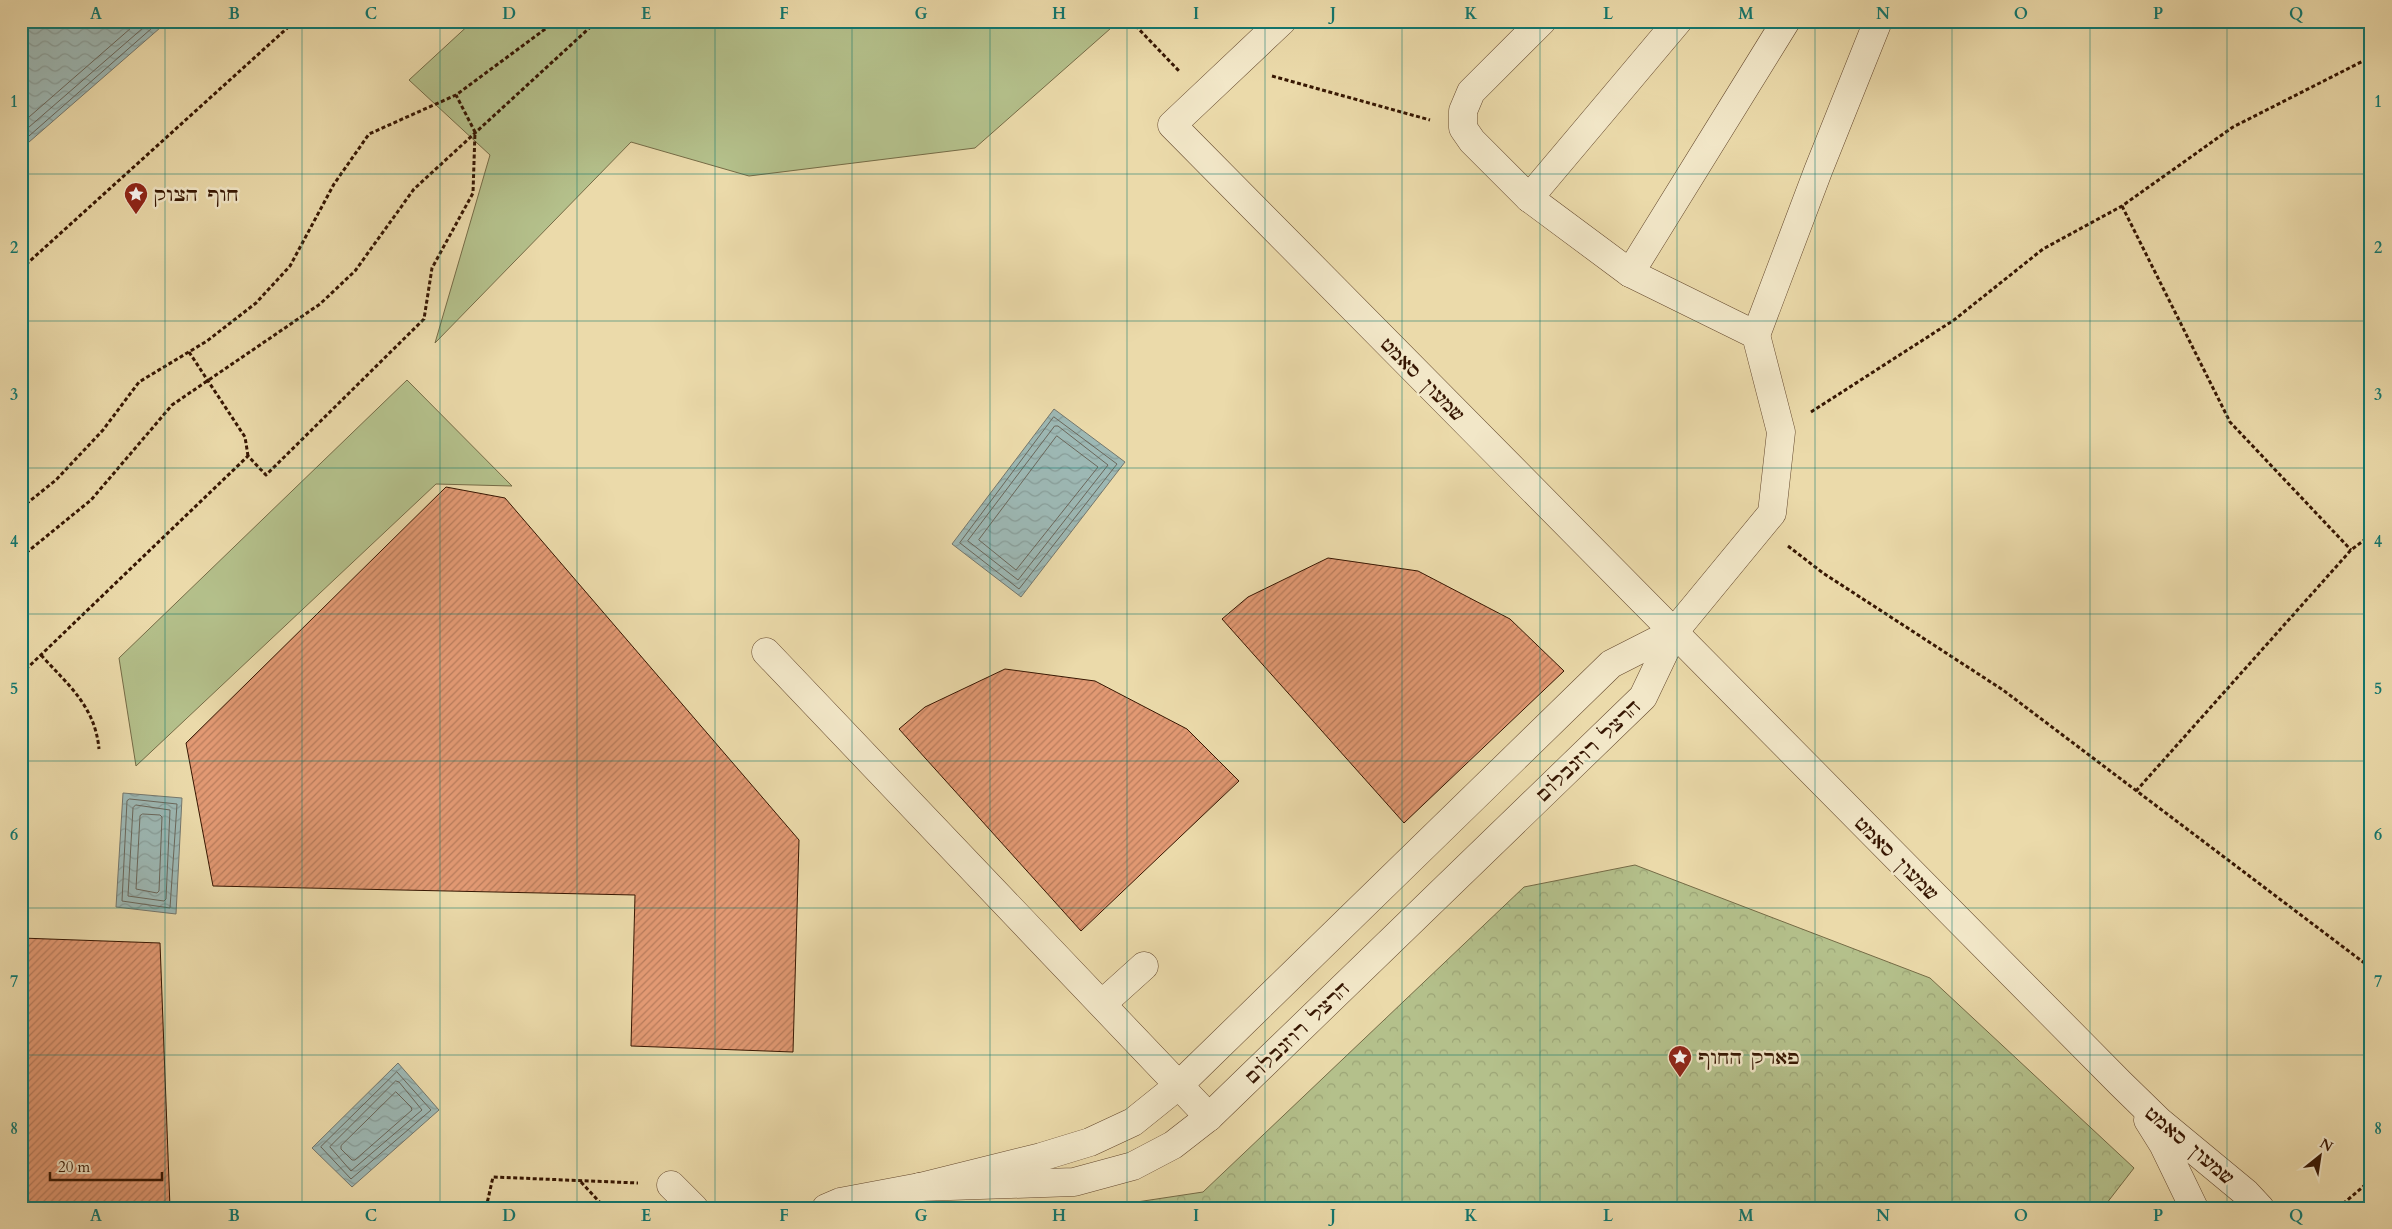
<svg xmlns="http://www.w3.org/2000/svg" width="2392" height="1229" viewBox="0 0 2392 1229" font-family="Cardo,'Frank Ruhl Libre',serif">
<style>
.grass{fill:#b4c08b;stroke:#756b46}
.park{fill:url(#park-crowns);stroke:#756b46}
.water{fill:url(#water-waves);stroke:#74776d}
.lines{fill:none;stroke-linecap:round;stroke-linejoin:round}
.shore{stroke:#6a675b;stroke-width:1}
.building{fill:url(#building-hatch);stroke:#361602}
.minor-casing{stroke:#63472c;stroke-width:29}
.path{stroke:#361602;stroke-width:3;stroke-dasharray:4 2.5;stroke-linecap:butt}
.minor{stroke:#f2e7c8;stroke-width:28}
.grid{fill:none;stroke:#0f766e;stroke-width:1;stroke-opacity:0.55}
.labels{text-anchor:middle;stroke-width:5;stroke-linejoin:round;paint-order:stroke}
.poi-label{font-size:19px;fill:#361602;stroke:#f2e7c8;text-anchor:start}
.street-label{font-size:19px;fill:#361602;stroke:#f2e7c8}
.neatline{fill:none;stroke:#0f766e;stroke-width:2}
.grid-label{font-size:16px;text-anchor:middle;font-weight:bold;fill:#0f766e}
</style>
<defs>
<pattern id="park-crowns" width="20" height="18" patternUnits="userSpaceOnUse" patternTransform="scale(1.25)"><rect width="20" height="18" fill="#b4c08b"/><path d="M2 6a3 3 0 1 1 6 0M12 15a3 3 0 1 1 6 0" fill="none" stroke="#9ba476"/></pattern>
<pattern id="water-waves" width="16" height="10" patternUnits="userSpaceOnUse" patternTransform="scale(1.25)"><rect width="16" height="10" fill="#9db8b4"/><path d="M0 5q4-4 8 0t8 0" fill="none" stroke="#889d99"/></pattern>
<pattern id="building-hatch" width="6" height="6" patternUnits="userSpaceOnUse" patternTransform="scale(1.25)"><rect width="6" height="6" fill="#e29973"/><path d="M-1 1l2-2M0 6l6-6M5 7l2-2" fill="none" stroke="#b87c5c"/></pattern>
</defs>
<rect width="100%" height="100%" fill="#ebdaaa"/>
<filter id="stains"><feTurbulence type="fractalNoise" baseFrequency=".004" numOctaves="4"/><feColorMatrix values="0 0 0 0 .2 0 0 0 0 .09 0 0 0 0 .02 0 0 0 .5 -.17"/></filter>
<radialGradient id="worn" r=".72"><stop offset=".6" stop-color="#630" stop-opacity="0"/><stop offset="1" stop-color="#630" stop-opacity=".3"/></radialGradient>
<g class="grass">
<polygon points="473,21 1119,21 975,148 749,176 631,142 435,343 490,155 409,80"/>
<polygon points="407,380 512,486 436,484 136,766 119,658"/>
</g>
<polygon class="park" points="1635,865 1930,978 2134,1168 2103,1208 1097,1208 1203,1192 1524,887"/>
<g class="water">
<polygon points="21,21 168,21 21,149"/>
<polygon points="1054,409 1125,462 1021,597 952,544"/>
<polygon points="123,793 182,798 176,914 116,907"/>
<polygon points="398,1063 439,1110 352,1187 312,1148"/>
</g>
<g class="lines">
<g class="shore">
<polyline points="21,124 139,21"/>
<polyline points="21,134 151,21"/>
<polyline points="21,143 160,21"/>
<polygon points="1054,417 1117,464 1019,589 960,543"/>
<polygon points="1055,426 1058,426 1108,465 1018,580 968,541"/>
<polygon points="1057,436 1098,467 1016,570 979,540"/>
<polygon points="130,799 177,804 170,908 122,901 127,801"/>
<polygon points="136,805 170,810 166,899 164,901 128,896 133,808"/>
<polygon points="143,814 160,815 162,817 159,891 157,893 136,889 140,816"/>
<polygon points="397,1072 431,1110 351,1179 321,1147"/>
<polygon points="396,1081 399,1082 422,1110 351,1171 330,1147"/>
<polygon points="396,1092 411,1107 412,1110 355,1160 352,1160 341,1149 341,1146"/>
</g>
</g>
<g class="building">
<polygon points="446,487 505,498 799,840 793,1052 631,1046 635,895 213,886 186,743"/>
<polygon points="1328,558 1418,571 1510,619 1564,671 1404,823 1222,619 1248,597"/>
<polygon points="1005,669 1095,681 1187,729 1239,781 1081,931 899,729 925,707"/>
<polygon points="21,938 160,943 170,1208 21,1208"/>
</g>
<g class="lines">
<g class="minor-casing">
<g id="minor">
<polyline points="1282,21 1172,125 2120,1083 2159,1121 2246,1193 2260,1208"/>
<polyline points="1529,198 1678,21"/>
<polyline points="1630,273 1786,21"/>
<polyline points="1756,335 1818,171 1878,21"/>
<polyline points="766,652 1209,1117"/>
<polyline points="1103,1003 1144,966"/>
<polyline points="2148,1120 2163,1144 2194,1208"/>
<polyline points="671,1185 694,1208"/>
<polyline points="920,1187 1074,1182 1133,1166 1173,1145 1209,1117 1643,697 1674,632 1772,513 1781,432 1756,335 1630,273 1529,198 1472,141 1463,128 1463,111 1471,92 1542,21"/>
<polyline points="826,1208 840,1202 920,1187 1041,1157 1090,1142 1133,1122 1179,1085 1611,664 1674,632"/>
</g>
</g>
<g class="path">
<polyline points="1131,21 1180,72"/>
<polyline points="1272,76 1430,120"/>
<polyline points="2122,206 2230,422 2351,550"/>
<polyline points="21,269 295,21"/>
<polyline points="189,352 245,437 248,456"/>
<polyline points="1811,412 1954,320 2043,249 2122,206 2233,127 2371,57"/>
<polyline points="21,508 56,480 103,430 139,382 207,341 256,303 290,266 334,184 369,134 456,95 556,21"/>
<polyline points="1788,546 1823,573 2003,690 2371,968"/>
<polyline points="21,557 91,500 172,405 320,304 355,271 414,189 597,21"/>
<path d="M41,655C68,685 95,706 99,749"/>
<polyline points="21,674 248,456 266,475 424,319 432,268 473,193 475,132 456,95"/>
<polyline points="2136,791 2351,550 2371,535"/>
<polyline points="581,1182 605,1208"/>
<polyline points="486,1208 493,1177 638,1183"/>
<polyline points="2338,1208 2371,1180"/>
</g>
<use href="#minor" class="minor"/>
</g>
<path class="grid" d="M165,21V1208M302,21V1208M440,21V1208M577,21V1208M715,21V1208M852,21V1208M990,21V1208M1127,21V1208M1265,21V1208M1402,21V1208M1540,21V1208M1677,21V1208M1815,21V1208M1952,21V1208M2090,21V1208M2227,21V1208M21,174H2371M21,321H2371M21,468H2371M21,614H2371M21,761H2371M21,908H2371M21,1055H2371"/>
<defs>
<g id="sight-pin" transform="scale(1.25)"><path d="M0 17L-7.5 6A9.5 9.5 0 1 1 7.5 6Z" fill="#8f2418" stroke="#f2e7c8"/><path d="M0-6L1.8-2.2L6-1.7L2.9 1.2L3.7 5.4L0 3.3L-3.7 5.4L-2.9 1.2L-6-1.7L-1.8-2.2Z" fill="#fff"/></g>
</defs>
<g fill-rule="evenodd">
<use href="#sight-pin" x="136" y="194"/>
<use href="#sight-pin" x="1680" y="1057"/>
</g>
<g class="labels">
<g class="poi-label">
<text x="154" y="201">חוף הצוק</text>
<text x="1698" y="1064">פארק החוף</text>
</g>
<g class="street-label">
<text transform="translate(1423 379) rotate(45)" y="7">שמעון סאמט</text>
<text transform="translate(1588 750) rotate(-44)" y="7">הרצל רוזנבלום</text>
<text transform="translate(1897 858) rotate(45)" y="7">שמעון סאמט</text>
<text transform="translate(1297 1032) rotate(-44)" y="7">הרצל רוזנבלום</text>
<text transform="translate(2190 1145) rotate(40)" y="7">שמעון סאמט</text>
</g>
</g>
<rect width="2392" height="1229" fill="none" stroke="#ebdaaa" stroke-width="55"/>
<g transform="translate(2320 1156) rotate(30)" stroke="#f2e7c8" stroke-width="4" paint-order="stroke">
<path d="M0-4L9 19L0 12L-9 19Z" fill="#361602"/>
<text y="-8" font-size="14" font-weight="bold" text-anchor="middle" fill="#361602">N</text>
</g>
<path d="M50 1172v8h112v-8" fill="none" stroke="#361602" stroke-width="2.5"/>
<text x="58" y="1172" font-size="15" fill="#361602" stroke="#f2e7c8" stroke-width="4" paint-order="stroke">20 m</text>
<rect x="28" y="28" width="2336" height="1174" class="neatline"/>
<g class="grid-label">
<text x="96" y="19">A</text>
<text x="234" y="19">B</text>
<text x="371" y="19">C</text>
<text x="509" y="19">D</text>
<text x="646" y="19">E</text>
<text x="784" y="19">F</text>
<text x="921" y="19">G</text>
<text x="1059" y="19">H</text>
<text x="1196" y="19">I</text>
<text x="1333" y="19">J</text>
<text x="1471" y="19">K</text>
<text x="1608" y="19">L</text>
<text x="1746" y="19">M</text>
<text x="1883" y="19">N</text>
<text x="2021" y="19">O</text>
<text x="2158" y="19">P</text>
<text x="2296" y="19">Q</text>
<text x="14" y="107">1</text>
<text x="2378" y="107">1</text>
<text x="14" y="253">2</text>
<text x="2378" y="253">2</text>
<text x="14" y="400">3</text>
<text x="2378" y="400">3</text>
<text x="14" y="547">4</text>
<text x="2378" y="547">4</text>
<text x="14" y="694">5</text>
<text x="2378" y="694">5</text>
<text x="14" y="840">6</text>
<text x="2378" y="840">6</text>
<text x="14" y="987">7</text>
<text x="2378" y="987">7</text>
<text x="14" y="1134">8</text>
<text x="2378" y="1134">8</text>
<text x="96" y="1221">A</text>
<text x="234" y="1221">B</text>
<text x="371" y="1221">C</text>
<text x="509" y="1221">D</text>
<text x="646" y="1221">E</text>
<text x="784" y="1221">F</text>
<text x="921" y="1221">G</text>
<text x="1059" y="1221">H</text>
<text x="1196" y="1221">I</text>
<text x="1333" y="1221">J</text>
<text x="1471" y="1221">K</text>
<text x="1608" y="1221">L</text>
<text x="1746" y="1221">M</text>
<text x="1883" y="1221">N</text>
<text x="2021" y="1221">O</text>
<text x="2158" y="1221">P</text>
<text x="2296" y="1221">Q</text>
</g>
<rect width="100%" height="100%" filter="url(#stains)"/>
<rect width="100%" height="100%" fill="url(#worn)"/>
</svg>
